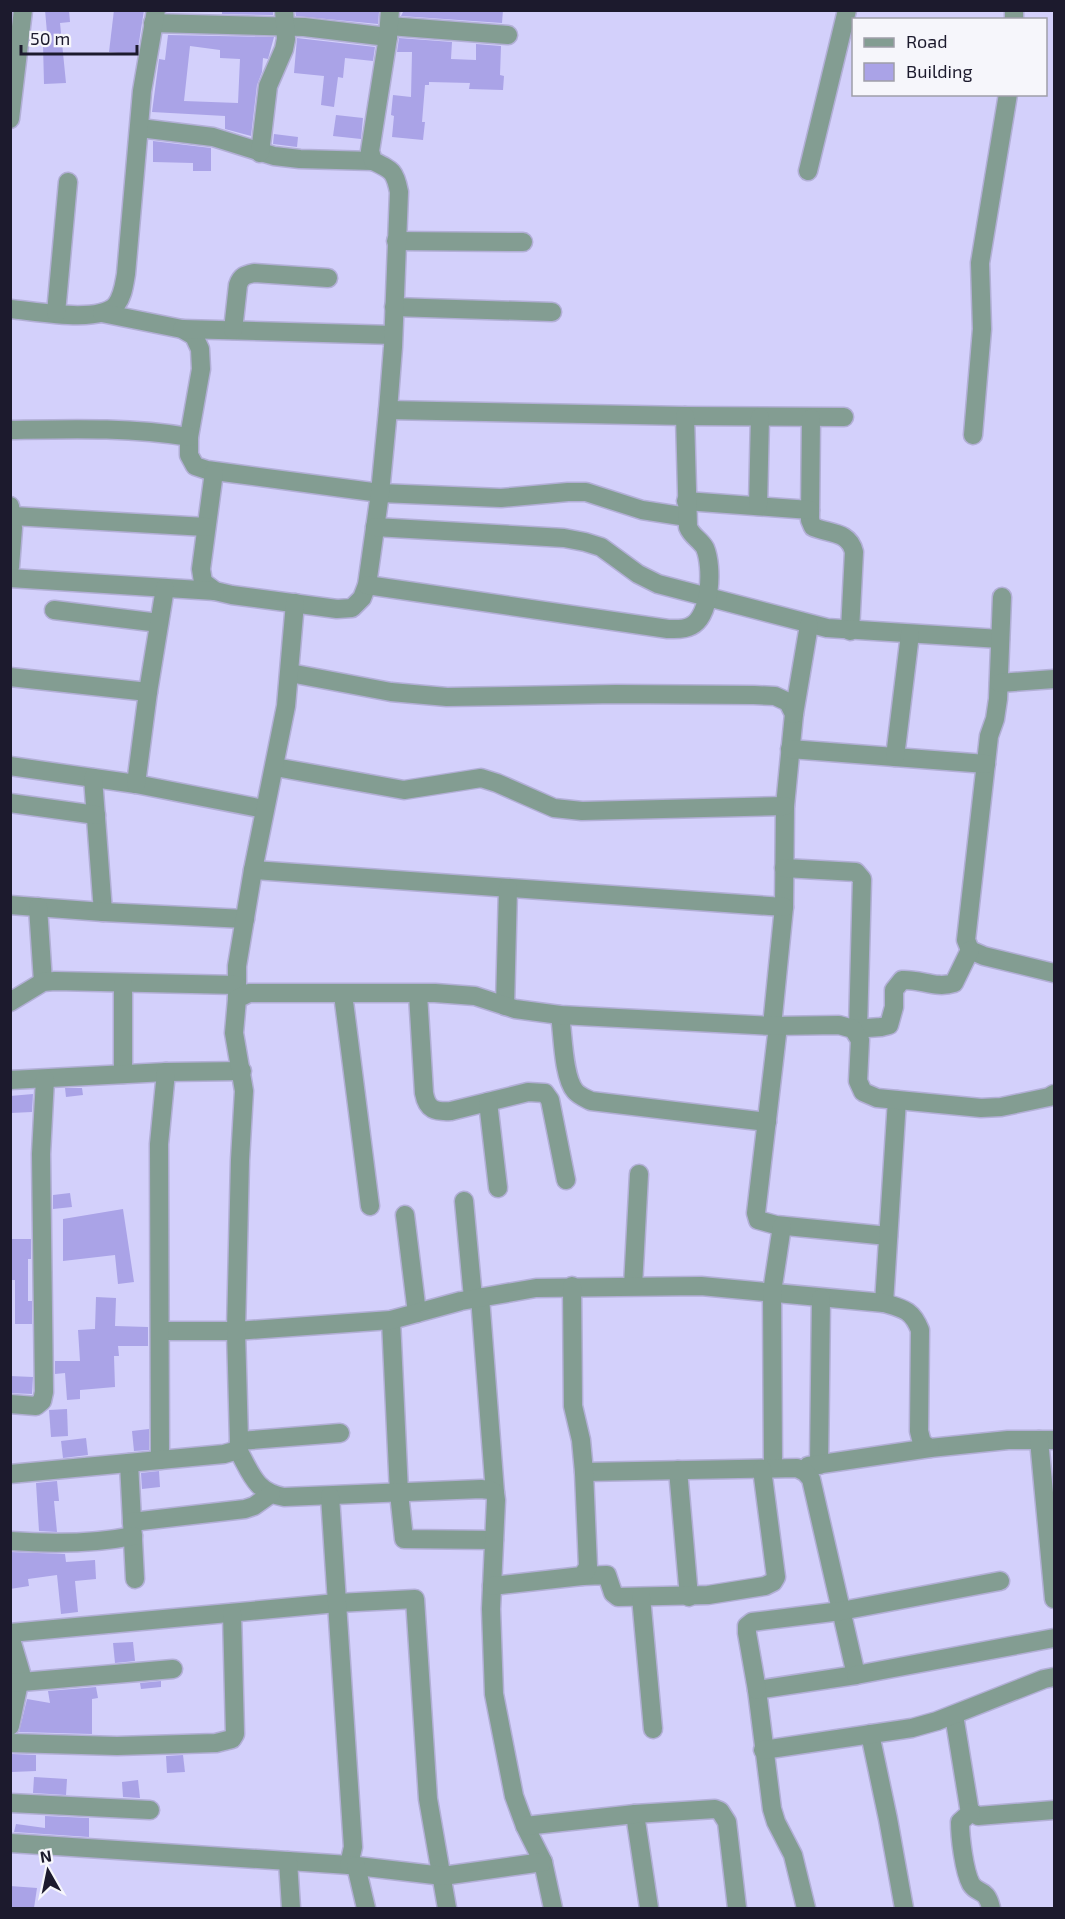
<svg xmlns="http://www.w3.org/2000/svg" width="1065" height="1919" viewBox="0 0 1065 1919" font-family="'Exo 2',sans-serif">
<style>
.building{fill:#aaa3e7;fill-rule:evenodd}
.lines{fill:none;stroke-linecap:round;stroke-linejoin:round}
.minor-casing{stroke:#b2afd6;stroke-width:21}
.minor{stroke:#839d92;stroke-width:18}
</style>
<rect width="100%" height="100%" fill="#d3d0fb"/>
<g class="building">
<polygon points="45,10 69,10 70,22 60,23 66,83 44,84 43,44 48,44"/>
<polygon points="114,10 144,10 137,55 109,52"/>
<polygon points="222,10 273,10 273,15 222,14"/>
<polygon points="295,10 379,12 378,24 296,16"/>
<polygon points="404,10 503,10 502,23 401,16"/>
<path d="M168,35L274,37L268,59L263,58L262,72L257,85L251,136L225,129V116L152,112L159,59L165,60ZM190,46L220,50V58L240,59L238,103L184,101Z"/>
<polygon points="297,38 375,47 373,61 345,58 343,78 338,77 334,107 321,105 324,76 294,73"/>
<polygon points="399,38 452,42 451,59 476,60 476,44 501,46 500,75 504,76 503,90 469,89 470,83 429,82 429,85 425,85 422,122 425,122 423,140 392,137 394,116 391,115 393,95 411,97 412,52 397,52"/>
<polygon points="336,115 363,118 361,139 333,136"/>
<polygon points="274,134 298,137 297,147 273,144"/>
<polygon points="153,141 211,148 211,171 193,171 193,163 153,162"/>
<polygon points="65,1088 82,1088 83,1095 66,1097"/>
<polygon points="33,1094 32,1112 11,1113 10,1096"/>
<polygon points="70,1193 72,1207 53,1209 53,1195"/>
<polygon points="123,1209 134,1282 118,1284 115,1255 63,1261 63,1219"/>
<polygon points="10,1239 31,1239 31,1259 28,1259 28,1301 32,1301 32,1324 15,1324 15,1280 10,1280"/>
<polygon points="96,1297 116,1298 115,1326 148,1327 148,1346 118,1346 119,1356 114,1356 115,1387 80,1390 80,1399 67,1400 65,1373 55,1374 55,1361 80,1361 78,1330 95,1329"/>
<polygon points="10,1376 33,1377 32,1394 10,1393"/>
<polygon points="67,1409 68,1436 51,1437 49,1410"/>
<polygon points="149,1429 149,1450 134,1451 132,1431"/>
<polygon points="86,1438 88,1455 63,1458 61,1441"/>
<polygon points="159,1471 160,1487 142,1489 141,1473"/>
<polygon points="57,1481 59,1501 54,1501 57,1532 39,1531 36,1483"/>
<polygon points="10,1552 65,1554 66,1562 95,1560 96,1579 75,1581 78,1612 61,1614 57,1575 28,1579 29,1586 10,1589"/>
<polygon points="133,1642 135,1661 115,1663 113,1643"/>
<polygon points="161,1681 161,1687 141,1689 140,1683"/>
<polygon points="96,1687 98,1698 92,1699 92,1734 19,1732 27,1699 50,1703 48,1691"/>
<polygon points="12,1754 36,1755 36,1771 12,1772"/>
<polygon points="183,1755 185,1772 167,1773 166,1756"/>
<polygon points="34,1777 67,1779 66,1795 33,1793"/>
<polygon points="138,1780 140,1798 123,1797 122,1782"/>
<polygon points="45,1816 89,1818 89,1837 14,1832 16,1824 45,1828"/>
<polygon points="10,1886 37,1888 34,1908 10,1908"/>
</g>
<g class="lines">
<g class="minor-casing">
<g id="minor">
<polyline points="1014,20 1014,10"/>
<polyline points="153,23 304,27 388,37"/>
<polyline points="389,26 508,35"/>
<polyline points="10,119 23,10"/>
<polyline points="140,128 213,137 274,156 300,159 373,161"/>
<polyline points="260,153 268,86 284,49 286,39 284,10"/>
<polyline points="808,171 847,10"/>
<polyline points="396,241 523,242"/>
<polyline points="394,307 552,312"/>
<path d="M10,309C35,311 99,324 116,305C123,296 124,285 126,274L142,91L156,10"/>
<polyline points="56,313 68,182"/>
<polyline points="102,313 182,329 194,336 200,349 201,369 189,437 189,455 195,466 207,470 380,493 501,498 568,492 586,492 642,510 687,517"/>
<polyline points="182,329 393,335"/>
<path d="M233,330L238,285C241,276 245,275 254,273L328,278"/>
<polyline points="388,410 685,416 844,417"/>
<path d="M811,418L810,520L813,527C830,534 849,531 854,552L850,631"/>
<path d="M10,430C70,429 130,427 189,437"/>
<polyline points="973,435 982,329 980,263 1008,94"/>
<path d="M214,472L201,569L203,582L215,591L232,595L337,609L352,608L362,598L367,585L380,493L388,410L393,347L399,192C395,171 392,170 373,161L370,151L388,37L390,10"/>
<polyline points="686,501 810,510"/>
<polyline points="10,506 13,528 10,567"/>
<polyline points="758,506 760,417"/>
<polyline points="13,516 206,527"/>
<polyline points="375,527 564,538 585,542 601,547 638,574 658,584 827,628 1000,639"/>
<polyline points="10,578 215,591"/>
<path d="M367,585L668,629C675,629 684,630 691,626C711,616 713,567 705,548C700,539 692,537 688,527L685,416"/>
<polyline points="1002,597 998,699 995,719 989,736 966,940 970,950 984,956 1054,973"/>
<polyline points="54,610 159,623"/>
<polyline points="290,673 391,692 447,697 616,694 754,695 775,696 788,702 794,714 785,806 784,907 772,1026"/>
<polyline points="10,677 148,692"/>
<polyline points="999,683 1054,679"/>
<polyline points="794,714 809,625"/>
<polyline points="790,749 986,764"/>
<polyline points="895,757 910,634"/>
<polyline points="10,766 136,784 264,809"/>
<polyline points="275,767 404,790 481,778 497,783 554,808 582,811 785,806"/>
<polyline points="93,778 103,912"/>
<polyline points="136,784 148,692 165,588"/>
<polyline points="10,803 96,815"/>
<polyline points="784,868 856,872 862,879 858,1029"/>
<polyline points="253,870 784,907"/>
<polyline points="10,905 103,912 245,919"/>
<polyline points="38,907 43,982"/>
<polyline points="343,994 370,1206"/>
<path d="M418,994L424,1093C427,1110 435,1112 451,1111L528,1092L545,1093L550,1100L566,1180"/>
<polyline points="237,999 237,966 253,870 286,706 295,603"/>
<polyline points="10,1002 43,982 55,981 237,985"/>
<polyline points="505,1006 508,888"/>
<path d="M560,1015C563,1034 563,1077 575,1091C579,1096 585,1098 591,1101L767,1122"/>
<polyline points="778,1026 756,1213 758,1220 776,1225 888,1236"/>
<path d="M853,1029L881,1027L889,1025L894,1007V990L902,980C921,979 936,989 954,983L970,950"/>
<polyline points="123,1074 123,983"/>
<polyline points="10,1080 166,1072 242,1071"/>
<polyline points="488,1102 498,1188"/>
<polyline points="464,1201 473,1298"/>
<polyline points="405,1215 417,1313"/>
<polyline points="633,1286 639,1174"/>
<polyline points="480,1297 495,1493"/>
<polyline points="884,1303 897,1100"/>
<polyline points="391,1320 399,1493 404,1539 494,1540"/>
<path d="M160,1331H236L391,1320L461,1301L536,1288L701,1286L884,1303C904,1309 912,1310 920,1330L919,1431L922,1443L930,1448L1008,1440H1054"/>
<polyline points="10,1404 36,1406 42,1401 44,1392 41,1154 45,1079"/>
<polyline points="1039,1440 1054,1599"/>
<polyline points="239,1441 340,1433"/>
<path d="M238,1450C251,1473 255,1492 284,1497L481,1489L490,1490L495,1493L496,1500L491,1609L494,1694L514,1796L525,1826L543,1862L553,1908"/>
<polyline points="160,1460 159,1144 166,1072"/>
<polyline points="129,1463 135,1579"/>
<polyline points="819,1465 821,1298"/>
<polyline points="808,1466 930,1448"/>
<polyline points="773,1468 772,1292 782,1226"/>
<polyline points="678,1470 689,1597"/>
<polyline points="584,1472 797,1468 805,1472 811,1479 856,1675 757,1690 772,1809 776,1822 793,1855 806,1908"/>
<polyline points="10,1474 224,1454 238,1450 239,1441 236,1331 240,1160 244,1091 234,1033 237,999 249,993 435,993 475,996 515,1009 560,1015 772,1026 839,1025 853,1029 860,1040 858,1081 863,1092 877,1098 981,1108 1001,1107 1049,1097 1054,1094"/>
<polyline points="132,1522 245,1509 254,1506 271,1494"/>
<path d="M10,1541C51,1544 93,1544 133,1536"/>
<polyline points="582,1576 607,1575 613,1593 618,1597 708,1595 765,1586 773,1582 776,1577 762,1469"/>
<polyline points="492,1586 582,1576 588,1567 584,1472 581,1440 573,1406 572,1286"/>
<polyline points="641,1597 653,1729"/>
<polyline points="10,1633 337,1603 415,1599 428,1799 447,1908"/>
<polyline points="10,1636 21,1673 10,1726"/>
<polyline points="856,1675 1054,1638"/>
<polyline points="10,1683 173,1669"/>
<polyline points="757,1690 747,1633 747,1626 752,1622 841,1611 1000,1581"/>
<polyline points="954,1715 969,1807 971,1812 978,1816 1054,1810"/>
<polyline points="870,1734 888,1819 904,1908"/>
<polyline points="10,1743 117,1746 216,1743 232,1739 235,1734 232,1613"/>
<polyline points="763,1750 912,1728 937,1721 1044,1679 1054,1677"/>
<polyline points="10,1803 150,1810"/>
<path d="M971,1812L960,1822C960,1837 964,1871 971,1884C978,1895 986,1887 991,1908"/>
<polyline points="635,1814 649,1908"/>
<polyline points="525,1826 635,1814 715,1809 720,1811 727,1822 737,1908"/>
<polyline points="10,1843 349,1865 353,1847 330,1496"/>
<polyline points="288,1861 291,1908"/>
<polyline points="349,1865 443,1876 543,1862"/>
<polyline points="356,1866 366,1908"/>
</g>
</g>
<use href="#minor" class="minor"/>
</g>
<rect width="1065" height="1919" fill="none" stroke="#1c1a2d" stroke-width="24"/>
<rect x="852" y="18" width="195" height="78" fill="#f6f6fb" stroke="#9f9ea9" stroke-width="1.5"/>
<rect x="864" y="38" width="30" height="9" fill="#839d92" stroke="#9f9ea9" stroke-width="1.5"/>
<text x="906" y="48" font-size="18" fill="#1c1a2d">Road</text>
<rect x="864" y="63" width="30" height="18" fill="#aaa3e7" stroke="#9f9ea9" stroke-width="1.5"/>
<text x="906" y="78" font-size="18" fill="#1c1a2d">Building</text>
<g transform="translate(48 1871) rotate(351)" stroke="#f6f6fb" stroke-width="4.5" paint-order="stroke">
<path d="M0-4.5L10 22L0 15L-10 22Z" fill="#1c1a2d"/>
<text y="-9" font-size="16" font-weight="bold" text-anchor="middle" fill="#1c1a2d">N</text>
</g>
<path d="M21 45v9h116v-9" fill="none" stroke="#1c1a2d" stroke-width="3"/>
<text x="30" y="45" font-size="18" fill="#1c1a2d" stroke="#f6f6fb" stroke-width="4.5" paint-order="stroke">50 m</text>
</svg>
